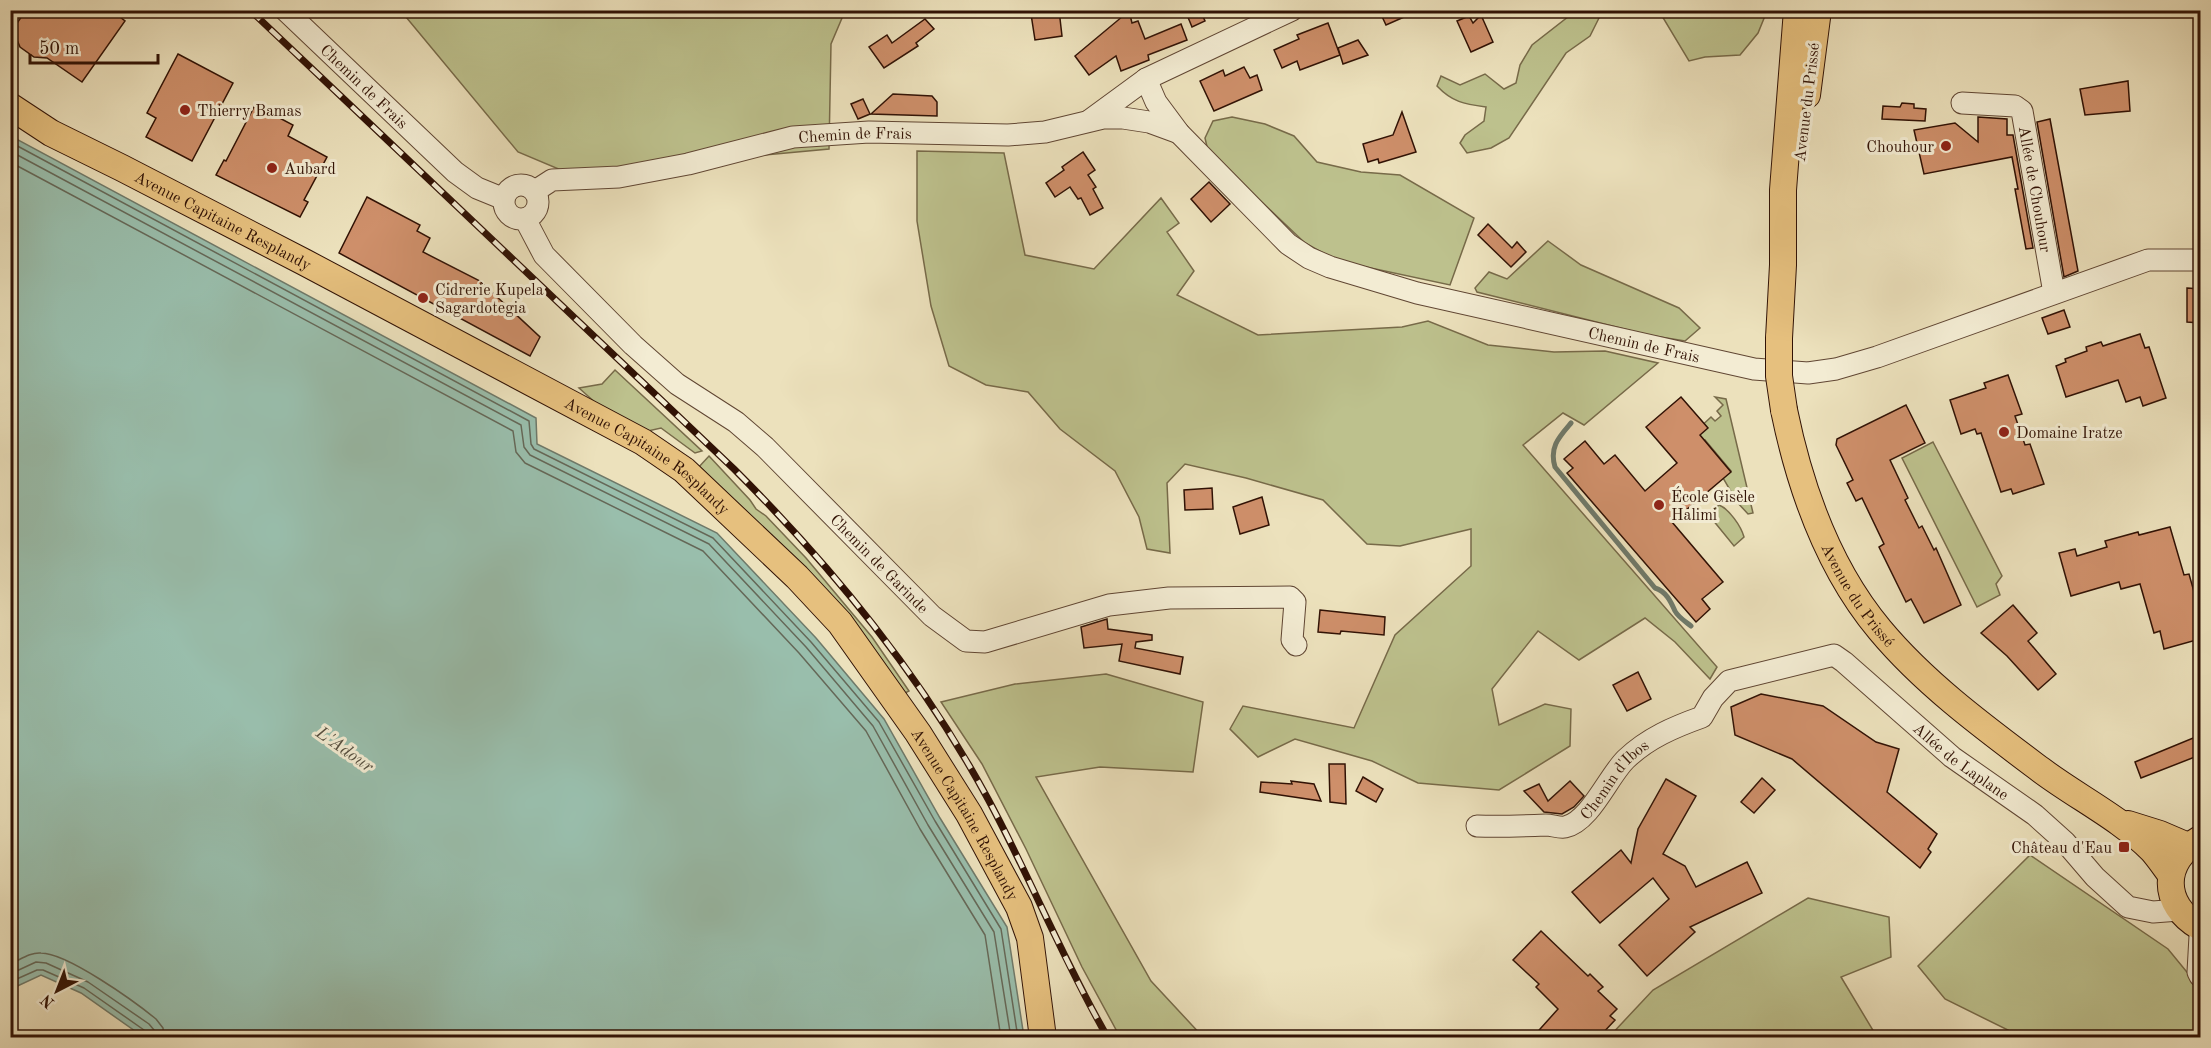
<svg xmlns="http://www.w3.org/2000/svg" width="2211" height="1048" viewBox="0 0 2211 1048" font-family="'Old Standard TT',serif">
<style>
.green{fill:#bdc18d;stroke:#776a49;stroke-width:1.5}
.water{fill:#99beac;stroke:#6f7969;stroke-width:1.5}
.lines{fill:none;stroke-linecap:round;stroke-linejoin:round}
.shore{stroke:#656858;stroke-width:1.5}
.stream{stroke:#6f7969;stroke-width:5}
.building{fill:#ce8f6a;stroke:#311205;stroke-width:1.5}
.minor-casing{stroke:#604633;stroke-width:23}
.major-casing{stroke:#311205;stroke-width:28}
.minor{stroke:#f3ecd3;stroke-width:21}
.major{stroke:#e6c07e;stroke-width:26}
.rail-casing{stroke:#311205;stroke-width:7}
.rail{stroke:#f3ecd3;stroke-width:4.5;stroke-dasharray:14;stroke-linecap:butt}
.major-bridge-casing{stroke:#311205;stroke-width:28;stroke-linecap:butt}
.major-bridge{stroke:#e6c07e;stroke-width:26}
.poi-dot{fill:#8f2418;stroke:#f3ecd3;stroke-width:2}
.labels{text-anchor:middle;stroke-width:6;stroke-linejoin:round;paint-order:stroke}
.street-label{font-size:16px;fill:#311205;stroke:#f3ecd3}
.poi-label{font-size:16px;fill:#311205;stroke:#f3ecd3;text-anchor:start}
.water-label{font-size:18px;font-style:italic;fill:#554e3f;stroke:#f3ecd3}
</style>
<rect width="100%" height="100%" fill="#ece1bc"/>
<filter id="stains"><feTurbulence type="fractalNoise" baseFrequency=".00333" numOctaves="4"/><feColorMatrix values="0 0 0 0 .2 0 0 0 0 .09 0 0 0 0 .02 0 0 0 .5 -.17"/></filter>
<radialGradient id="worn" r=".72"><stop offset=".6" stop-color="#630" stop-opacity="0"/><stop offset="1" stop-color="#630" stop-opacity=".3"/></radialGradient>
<g class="green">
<polygon points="401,11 845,11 831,44 829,149 568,173 518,152"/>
<path d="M1594,11L1601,14L1590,36L1566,53L1509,138L1491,148L1467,153L1460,143L1465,135L1484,121L1486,107C1464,104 1452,102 1437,86L1441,76L1460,85L1485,74L1504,89L1516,83L1520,65L1532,45L1573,13Z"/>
<polygon points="1659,11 1767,11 1758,33 1740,55 1705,57 1689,61"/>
<polygon points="1232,117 1265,124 1294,136 1317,162 1361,172 1400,175 1474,218 1450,285 1338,261 1305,243 1208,151 1205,138 1213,121"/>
<polygon points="917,151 1004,153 1025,255 1094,269 1161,198 1179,223 1167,232 1194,271 1177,295 1258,335 1402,327 1428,321 1488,345 1554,352 1605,351 1658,363 1584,425 1563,413 1523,445 1717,667 1710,679 1675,642 1645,618 1579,660 1538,631 1492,689 1499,725 1545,704 1571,709 1570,746 1499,790 1418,783 1372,761 1295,739 1258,757 1230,729 1243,706 1354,728 1395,635 1471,566 1471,529 1400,546 1367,544 1323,500 1246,478 1185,464 1167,483 1170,553 1147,549 1139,517 1115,471 1060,429 1028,392 986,385 949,366 931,306 917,221"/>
<polygon points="1548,241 1581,265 1679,308 1700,328 1685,341 1648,335 1477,292 1475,288 1489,272 1507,279"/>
<polygon points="615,370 702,451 695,453 661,428 648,431 598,405 579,388 602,384"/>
<polygon points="1715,397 1726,399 1753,513 1748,514 1737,502 1723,478 1731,471 1705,440 1703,441 1695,432 1711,417 1715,421 1721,416 1717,411 1723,405"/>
<polygon points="1933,442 2002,576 1996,584 2000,595 1977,607 1902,458"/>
<polygon points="709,456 750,500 756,509 766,516 806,558 872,637 909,691 903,694 697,469"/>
<path d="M1719,505C1729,509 1741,526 1744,537L1734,546L1708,514Z"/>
<polygon points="1106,674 1203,702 1193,772 1100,767 1036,777 1151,981 1203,1037 1120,1037 1082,967 1026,849 982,764 941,702 1015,684"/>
<polygon points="2030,855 2168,949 2200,988 2200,1037 2022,1037 1945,999 1918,966"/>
<polygon points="1808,898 1889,917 1891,957 1841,977 1877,1037 1609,1037 1653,990"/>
</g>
<polygon class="water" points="11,134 18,140 536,418 537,444 717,533 816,638 884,719 940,818 1007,927 1024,1037 145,1038 81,993 41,975 11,989"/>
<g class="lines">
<g class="shore">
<polyline points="10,142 529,421 531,444 534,449 713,538 811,642 879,722 935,821 1001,929 1018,1038"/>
<polyline points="10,151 521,425 524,447 530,455 709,544 806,647 873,726 928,825 994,932 1011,1038"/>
<polyline points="10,162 513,431 516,452 525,463 703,551 799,653 866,731 920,829 985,935 1001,1038"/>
<path d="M10,964C20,960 30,952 41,953C67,953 134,1001 156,1019L163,1028L164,1038"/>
<polyline points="10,974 36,962 46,963 88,982 149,1024 154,1030 155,1038"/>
<polyline points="10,982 37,970 43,970 84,988 144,1030 147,1038"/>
</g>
<path class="stream" d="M1571,423C1559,437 1549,447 1555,467L1655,588C1666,591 1671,602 1675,611C1678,617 1686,622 1691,626"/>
</g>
<g class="building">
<polygon points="26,10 111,10 125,21 82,82 47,58 34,57 20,47 15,35 11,32"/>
<polygon points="1045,10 1059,10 1062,36 1035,40 1031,14"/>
<polygon points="1185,10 1200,10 1205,21 1192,27"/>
<polygon points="1379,10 1420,10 1386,25"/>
<polygon points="1129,11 1132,23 1138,21 1145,39 1181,24 1187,40 1148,55 1149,60 1121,71 1116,56 1089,75 1075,56"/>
<polygon points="1481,15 1493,42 1471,52 1457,21 1469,16 1473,23"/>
<polygon points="925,19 934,29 916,43 918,46 884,68 869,47 887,35 892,43"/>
<polygon points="1328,23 1340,55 1300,70 1297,61 1282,68 1274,50 1299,39 1297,35"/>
<polygon points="1358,40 1368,55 1343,64 1338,48"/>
<polygon points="178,54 233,83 192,161 146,137 156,118 147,113"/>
<polygon points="1244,67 1250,78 1257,75 1262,90 1214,111 1200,81 1223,70 1225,76"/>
<polygon points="2128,81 2130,111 2085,115 2080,89"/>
<polygon points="893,94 932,96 937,102 937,116 871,114"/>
<polygon points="863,99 870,114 858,119 851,104"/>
<polygon points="1902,103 1914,104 1914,108 1926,109 1925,121 1882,119 1883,106 1900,107"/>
<polygon points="255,105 293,125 288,136 327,157 304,200 308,202 300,217 216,175 224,160 226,161"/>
<polygon points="1402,112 1416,152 1379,163 1378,159 1368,162 1363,144 1393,135"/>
<polygon points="1978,117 2007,119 2007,135 2013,135 2033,248 2026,249 2015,189 2018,189 2012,157 1924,174 1914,130 1955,123 1978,142"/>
<polygon points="2050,119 2078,271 2064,277 2037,122"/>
<polygon points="1083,152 1095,170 1088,175 1096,187 1093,189 1103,208 1090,215 1081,198 1078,199 1070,187 1055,197 1046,183 1064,170 1062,167"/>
<polygon points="1209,182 1230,204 1211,222 1191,199"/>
<polygon points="367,197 420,225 417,231 430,238 423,252 480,281 540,337 530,356 339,253"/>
<polygon points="1488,224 1512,248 1517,242 1526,252 1511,267 1478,235"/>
<polygon points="2187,288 2200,289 2200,323 2187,322"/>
<polygon points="2064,310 2070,327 2048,334 2042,318"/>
<polygon points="2140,334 2145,348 2149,347 2166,398 2143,406 2140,397 2126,402 2118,380 2066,397 2056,366 2066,362 2065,359 2087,351 2086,347 2101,342 2103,346"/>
<polygon points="2008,375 2022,414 2015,416 2025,445 2030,444 2044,484 2013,494 2011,489 2001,492 1981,433 1977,434 1975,429 1961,434 1950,400 1986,388 1984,383"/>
<polygon points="1681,397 1708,428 1700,435 1731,472 1672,522 1723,582 1702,599 1710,609 1696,622 1567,473 1573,468 1564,459 1585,441 1604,464 1615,455 1645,491 1677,463 1646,427"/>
<polygon points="1906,405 1925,443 1890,460 1908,498 1905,500 1919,528 1922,526 1934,550 1936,548 1961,605 1924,623 1911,599 1906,602 1879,547 1884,544 1862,498 1856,501 1847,483 1853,480 1836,445 1837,439"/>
<polygon points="1212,488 1213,509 1185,510 1184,490"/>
<polygon points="1262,497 1269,525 1240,534 1233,507"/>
<polygon points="2170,527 2184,575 2189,574 2200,613 2200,639 2164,649 2160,631 2154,633 2140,584 2121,589 2119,582 2071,596 2059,553 2075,549 2077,556 2107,547 2105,541 2138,532 2139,535"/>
<polygon points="2013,605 2037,633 2028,641 2056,674 2038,690 2007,656 1981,633"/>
<polygon points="1320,610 1385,617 1384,635 1341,631 1340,634 1318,632"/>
<polygon points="1107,619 1108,629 1152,635 1152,640 1136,642 1135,648 1183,657 1180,674 1119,661 1122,644 1084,648 1081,627"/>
<polygon points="1638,672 1651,699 1627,711 1613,685"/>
<polygon points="1761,694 1823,706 1876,742 1899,749 1887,792 1937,834 1928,849 1931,852 1920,868 1792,759 1735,735 1731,707"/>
<polygon points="2198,736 2200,743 2200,755 2141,778 2135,762"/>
<polygon points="1329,764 1345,764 1346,804 1330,802"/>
<polygon points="1363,777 1383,789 1376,802 1356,791"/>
<polygon points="1762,778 1775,790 1754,813 1741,802"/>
<polygon points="1666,779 1696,796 1663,854 1685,866 1696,887 1747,862 1762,893 1690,927 1695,932 1647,976 1619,945 1669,899 1653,878 1600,923 1572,892 1621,850 1631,863 1638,829"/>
<polygon points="1291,781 1314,784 1321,801 1260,792 1261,782 1292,784"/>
<polygon points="1570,781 1584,796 1574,807 1562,814 1544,812 1524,791 1539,784 1548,801"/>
<polygon points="1541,931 1588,976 1590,974 1603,987 1598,991 1617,1009 1610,1016 1615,1020 1600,1036 1595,1032 1590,1038 1532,1038 1558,1009 1536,987 1539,984 1513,960"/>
</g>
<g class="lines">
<g class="minor-casing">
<g id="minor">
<path id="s1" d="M285,10L455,172L477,188L504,199"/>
<path id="s2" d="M1146,79L1156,102L1179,133L1288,244L1309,258L1330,267L1417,293L1754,369L1808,373L1836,369L1877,357L2148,260H2200"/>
<path id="s3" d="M1962,103L2015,106L2022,111L2054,293"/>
<polyline points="1090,120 1146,79 1292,10"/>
<circle cx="521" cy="202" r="17"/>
<path id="s4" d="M535,191L552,180L619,177L688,164L793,137L869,132L1008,135L1045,132L1103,118H1123L1149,122L1179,133"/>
<path id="s5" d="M525,219L544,255L633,345L677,384L736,422L765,447L932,616L966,641L985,642L1109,605L1169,598L1290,597L1295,602L1292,640L1296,645"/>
<path id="s6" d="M1477,826C1500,827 1523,826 1546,825C1552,825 1559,828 1565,827C1590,822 1609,775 1626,759C1648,738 1674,727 1702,717L1713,698L1729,681L1834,655L1844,662L1952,757L2035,815L2065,842L2095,877L2128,907L2153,912L2179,910"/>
<polyline points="2200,936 2198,972 2200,976"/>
</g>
</g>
<g class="major-casing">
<g id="major">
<polyline points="1807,95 1818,10"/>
<path id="s7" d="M10,106L51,133L122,168L304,262L643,442L684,470L797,577L840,623L918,733L969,814L1019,907L1030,938L1043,1038"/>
<polyline points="1779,338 1783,265 1783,190 1797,10"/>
<path id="s8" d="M1784,410C1800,488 1828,568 1880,630C1925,684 1985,728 2041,770C2077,797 2120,818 2152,850C2159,858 2165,867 2171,875"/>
<polyline points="2128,824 2160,834 2188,846"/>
<path d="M2200,839C2161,861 2161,905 2200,927"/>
</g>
</g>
<use href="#minor" class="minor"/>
<use href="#major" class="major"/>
<g class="rail-casing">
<path id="rail" d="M250,10L734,469C833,568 921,675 988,799C1030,877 1063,960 1108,1038"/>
</g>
<use href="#rail" class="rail"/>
<g class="major-bridge-casing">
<polyline id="major-bridge" points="1779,338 1779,376 1784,410"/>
</g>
<use href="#major-bridge" class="major-bridge"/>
</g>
<g class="poi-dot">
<circle cx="185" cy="110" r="6"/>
<circle cx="1946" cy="146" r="6"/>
<circle cx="272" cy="168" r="6"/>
<circle cx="423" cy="298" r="6"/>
<circle cx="2004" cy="432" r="6"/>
<circle cx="1659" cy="505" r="6"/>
<rect x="2118" y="841" width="12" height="12" rx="3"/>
</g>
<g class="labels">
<g class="street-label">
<text dy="6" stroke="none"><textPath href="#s1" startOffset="110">Chemin de Frais</textPath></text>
<text transform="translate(1806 102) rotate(-83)" y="6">Avenue du Prissé</text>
<text dy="6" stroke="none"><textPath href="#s4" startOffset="328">Chemin de Frais</textPath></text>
<text dy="6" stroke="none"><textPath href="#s3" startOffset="141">Allée de Chouhour</textPath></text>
<text dy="6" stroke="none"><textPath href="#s7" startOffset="242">Avenue Capitaine Resplandy</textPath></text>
<text dy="6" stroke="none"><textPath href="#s2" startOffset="591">Chemin de Frais</textPath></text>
<text dy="6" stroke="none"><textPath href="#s7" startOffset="728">Avenue Capitaine Resplandy</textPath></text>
<text dy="6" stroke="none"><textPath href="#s5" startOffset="498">Chemin de Garinde</textPath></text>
<text dy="6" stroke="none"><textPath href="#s8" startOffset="201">Avenue du Prissé</textPath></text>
<text dy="6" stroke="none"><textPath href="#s6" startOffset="588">Allée de Laplane</textPath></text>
<text dy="6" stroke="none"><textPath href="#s6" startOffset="158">Chemin d'Ibos</textPath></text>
<text dy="6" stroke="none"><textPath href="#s7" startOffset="1214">Avenue Capitaine Resplandy</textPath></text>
</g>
<g class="poi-label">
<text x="197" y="116">Thierry Bamas</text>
<text x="1934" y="152" text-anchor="end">Chouhour</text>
<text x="284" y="174">Aubard</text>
<text x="435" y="295">Cidrerie Kupela<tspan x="435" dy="18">Sagardotegia</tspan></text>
<text x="2016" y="438">Domaine Iratze</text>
<text x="1671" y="502">École Gisèle<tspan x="1671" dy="18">Halimi</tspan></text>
<text x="2112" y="853" text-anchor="end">Château d'Eau</text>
</g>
<g class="water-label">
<text transform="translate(345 749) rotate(35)" y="6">L'Adour</text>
</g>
</g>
<rect width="2211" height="1048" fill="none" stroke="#ece1bc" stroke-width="36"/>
<rect x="12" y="12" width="2187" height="1024" fill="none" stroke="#311205" stroke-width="3"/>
<rect x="18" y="18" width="2175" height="1012" fill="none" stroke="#311205" stroke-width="1.5"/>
<g transform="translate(57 991) rotate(222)" stroke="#f3ecd3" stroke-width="4.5" paint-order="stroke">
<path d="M0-4.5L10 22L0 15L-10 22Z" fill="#311205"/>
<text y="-9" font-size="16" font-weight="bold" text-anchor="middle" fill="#311205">N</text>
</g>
<path d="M30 54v9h128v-9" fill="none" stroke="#311205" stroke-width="3"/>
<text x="39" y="54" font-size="18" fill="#311205" stroke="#f3ecd3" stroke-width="4.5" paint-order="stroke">50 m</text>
<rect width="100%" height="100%" filter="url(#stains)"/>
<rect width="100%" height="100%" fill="url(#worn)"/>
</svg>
